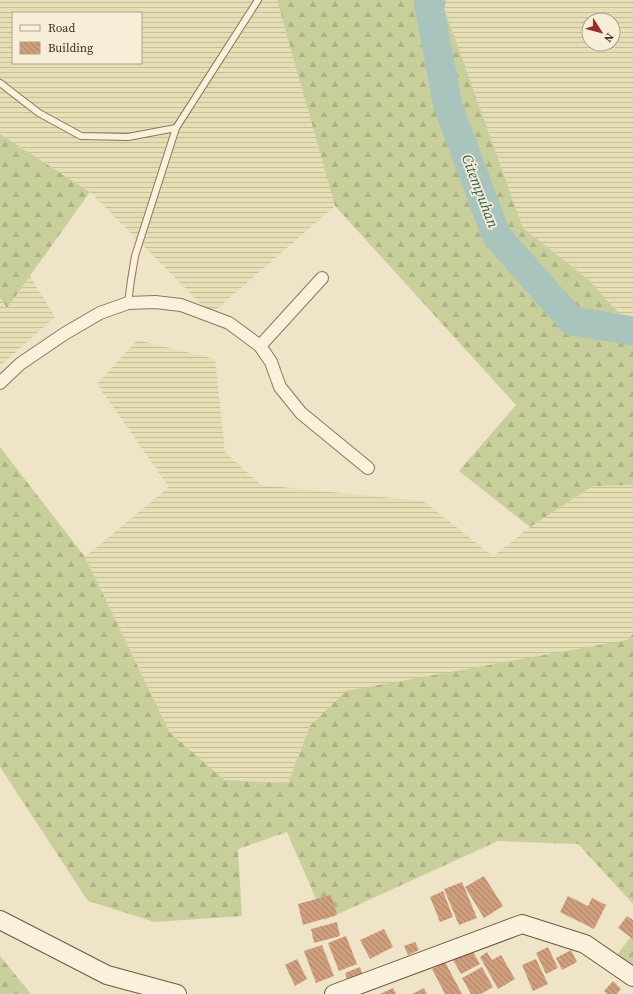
<svg xmlns="http://www.w3.org/2000/svg" width="633" height="994" viewBox="0 0 633 994" font-family="'Source Serif 4',serif">
<style>
.farmland{fill:url(#farmland-rules);fill-rule:evenodd}
.forest{fill:url(#forest-firs)}
.lines{fill:none;stroke-linecap:round;stroke-linejoin:round}
.river{stroke:#a9c4bc;stroke-width:29}
.building{fill:url(#building-back-hatch)}
.service-casing{stroke:#8d765c;stroke-width:8}
.minor-casing{stroke:#8d765c;stroke-width:14}
.secondary-casing{stroke:#6f573f;stroke-width:20}
.service{stroke:#faf1dc;stroke-width:6}
.minor{stroke:#faf1dc;stroke-width:12}
.secondary{stroke:#faf1dc;stroke-width:18}
.labels{text-anchor:middle;stroke-width:3.5;stroke-linejoin:round;paint-order:stroke}
.water-label{font-size:15px;font-style:italic;fill:#2f5d5a;stroke:#f7eed8}
</style>
<defs>
<pattern id="farmland-rules" width="6" height="5" patternUnits="userSpaceOnUse"><rect width="6" height="5" fill="#e6deb5"/><path d="M0 2.5h6" fill="none" stroke="#c6bf9b"/></pattern>
<pattern id="forest-firs" width="22" height="20" patternUnits="userSpaceOnUse"><rect width="22" height="20" fill="#c9cf9b"/><path d="M5 1l3.5 6h-7zM16 11l3.5 6h-7z" fill="#aeb285"/></pattern>
<pattern id="building-back-hatch" width="6" height="6" patternUnits="userSpaceOnUse"><rect width="6" height="6" fill="#cf9f7d"/><path d="M-1 5l2 2M0 0l6 6M5-1l2 2" fill="none" stroke="#a98266"/></pattern>
</defs>
<rect width="100%" height="100%" fill="#f0e4c8"/>
<g class="farmland">
<path d="M0,0H277L335,206L211,314L90,192L0,134ZM13,13H141V63H13Z"/>
<path d="M446,0H633V329L589,280L523,228L444,8ZM589,20H613V44H589Z"/>
<polygon points="30,276 55,317 0,366 0,297 7,308"/>
<polygon points="137,340 215,359 225,452 261,485 423,501 493,556 530,527 593,486 633,485 633,634 627,640 310,726 288,783 225,780 170,733 85,557 169,487 97,384"/>
</g>
<g class="forest">
<polygon points="277,0 446,0 444,8 523,228 589,280 633,329 633,485 593,486 530,527 459,471 516,405 335,206"/>
<polygon points="0,134 90,192 7,308 0,297"/>
<polygon points="0,447 85,557 170,733 225,780 288,783 310,726 346,691 627,640 633,634 633,904 578,844 498,841 325,920 287,832 238,849 242,916 155,922 88,901 0,767"/>
<polygon points="633,934 633,972 614,959"/>
<polygon points="0,956 31,994 0,994"/>
</g>
<g class="lines">
<polyline class="river" points="428,0 448,106 496,235 572,321 633,331"/>
</g>
<g class="building">
<polygon points="484,876 503,906 484,918 465,887"/>
<polygon points="462,882 477,918 459,925 444,889"/>
<polygon points="443,891 453,917 440,922 430,897"/>
<polygon points="331,895 337,915 303,925 298,904"/>
<polygon points="568,896 588,906 592,898 606,905 594,929 560,912"/>
<polygon points="627,916 633,920 633,939 618,928"/>
<polygon points="337,922 340,936 314,943 311,929"/>
<polygon points="384,929 393,947 370,959 360,940"/>
<polygon points="346,936 357,964 339,971 328,943"/>
<polygon points="415,942 419,950 408,955 404,946"/>
<polygon points="322,945 334,976 316,983 304,951"/>
<polygon points="548,947 558,968 546,974 536,953"/>
<polygon points="471,949 480,964 461,974 453,960"/>
<polygon points="571,950 577,962 562,970 556,958"/>
<polygon points="487,952 492,960 501,955 515,979 498,989 480,957"/>
<polygon points="297,959 307,979 295,986 285,965"/>
<polygon points="536,959 548,984 533,991 522,965"/>
<polygon points="445,962 462,994 445,994 432,969"/>
<polygon points="360,967 363,976 348,982 345,973"/>
<polygon points="482,967 493,987 481,994 471,994 462,978"/>
<polygon points="613,981 621,989 617,994 607,994 604,991"/>
<polygon points="393,988 396,994 380,994"/>
<polygon points="424,988 427,994 412,994"/>
</g>
<g class="lines">
<g class="service-casing">
<g id="service">
<polyline points="0,83 39,113 81,136 128,137 176,128 135,256 131,280 128,303"/>
<polyline points="176,128 258,0"/>
</g>
</g>
<g class="minor-casing">
<g id="minor">
<polyline points="260,346 322,278"/>
<polyline points="0,383 20,364 64,334 100,313 128,303 155,302 181,305 229,323 260,346 271,362 280,387 301,413 368,468"/>
</g>
</g>
<g class="secondary-casing">
<g id="secondary">
<polyline points="0,920 107,975 177,994"/>
<polyline points="334,994 522,924 585,944 633,977"/>
</g>
</g>
<use href="#service" class="service"/>
<use href="#minor" class="minor"/>
<use href="#secondary" class="secondary"/>
</g>
<g class="labels">
<g class="water-label">
<text transform="translate(480 191) rotate(69)" y="5">Citempuhan</text>
</g>
</g>
<rect x="12" y="12" width="130" height="52" fill="#f7eed8" stroke="#ada18e"/>
<rect x="20" y="25" width="20" height="6" fill="#faf1dc" stroke="#ada18e"/>
<text x="48" y="32" font-size="12" fill="#3d2e20">Road</text>
<rect x="20" y="42" width="20" height="12" fill="url(#building-back-hatch)" stroke="#ada18e"/>
<text x="48" y="52" font-size="12" fill="#3d2e20">Building</text>
<g transform="translate(601 32) rotate(126)"><circle r="19" fill="#f7eed8" stroke="#ada18e"/>
<path d="M0-3L7 15L0 10L-7 15Z" fill="#9e2a2b"/>
<text y="-6" font-size="11" font-weight="bold" text-anchor="middle" fill="#3d2e20">N</text>
</g>
</svg>
